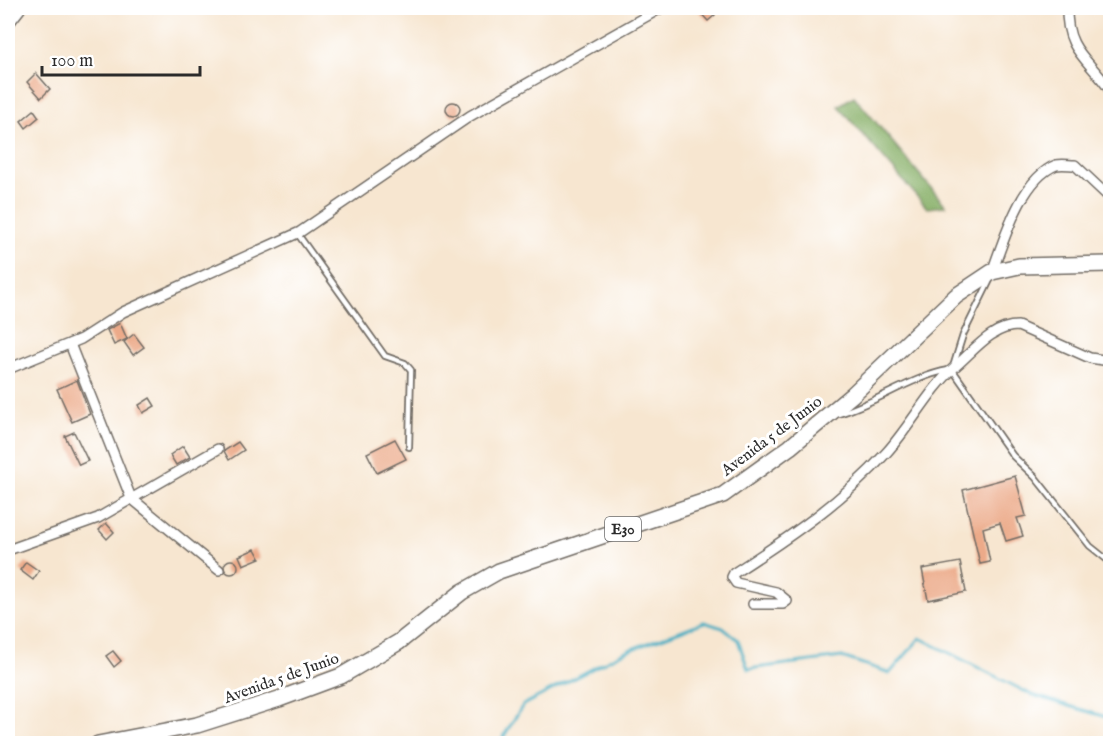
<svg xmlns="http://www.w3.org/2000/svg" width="1118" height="751" viewBox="0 0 1118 751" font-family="'IM FELL English',serif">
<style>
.forest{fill:#86af66;stroke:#586d48;stroke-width:1.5}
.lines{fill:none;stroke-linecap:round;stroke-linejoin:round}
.stream{stroke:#43adc2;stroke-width:3}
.building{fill:#ecaa89}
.service-casing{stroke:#726c65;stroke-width:8}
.minor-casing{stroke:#726c65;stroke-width:12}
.tertiary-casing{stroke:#726c65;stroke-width:15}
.primary-casing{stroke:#726c65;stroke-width:18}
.service{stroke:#fff;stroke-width:4.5}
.minor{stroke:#fff;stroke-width:9}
.tertiary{stroke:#fff;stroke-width:12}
.primary{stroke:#fff;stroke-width:15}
.labels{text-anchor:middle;stroke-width:6;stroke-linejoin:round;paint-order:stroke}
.shield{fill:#fff;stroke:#6b6b6b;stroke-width:1.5}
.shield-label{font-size:15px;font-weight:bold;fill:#2b2b2b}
.street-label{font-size:16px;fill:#2b2b2b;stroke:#fff}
</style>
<rect width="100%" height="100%" fill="#fff"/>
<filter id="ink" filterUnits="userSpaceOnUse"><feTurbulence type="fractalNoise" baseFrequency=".0167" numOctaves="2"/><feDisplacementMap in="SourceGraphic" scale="12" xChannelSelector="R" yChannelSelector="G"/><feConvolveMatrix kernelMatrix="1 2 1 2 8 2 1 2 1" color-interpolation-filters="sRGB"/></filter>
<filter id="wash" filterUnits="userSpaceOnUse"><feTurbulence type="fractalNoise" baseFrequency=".008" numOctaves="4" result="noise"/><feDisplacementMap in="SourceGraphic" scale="24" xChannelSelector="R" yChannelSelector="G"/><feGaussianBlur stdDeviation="1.35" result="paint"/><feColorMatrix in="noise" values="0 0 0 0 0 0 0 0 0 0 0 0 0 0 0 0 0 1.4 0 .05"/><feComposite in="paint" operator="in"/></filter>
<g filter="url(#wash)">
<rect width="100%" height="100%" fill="#f7e6d0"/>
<polygon class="forest" points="854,96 946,206 927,208 838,106"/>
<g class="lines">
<polyline class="stream" points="499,744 523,705 624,652 704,622 723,628 738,640 748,669 842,657 890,673 920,638 1032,695 1110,718"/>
</g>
<g id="blocks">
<g class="building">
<polygon points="696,8 708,8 715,15 708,21"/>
<polygon points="36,73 50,89 41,98 27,82"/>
<circle cx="453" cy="109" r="7"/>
<polygon points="34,110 39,117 26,128 21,121"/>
<polygon points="120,323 127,339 114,345 107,330"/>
<polygon points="134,334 144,347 133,355 124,342"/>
<polygon points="77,380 90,414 72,422 57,389"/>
<polygon points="150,398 155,406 143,413 139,405"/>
<polygon points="74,432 88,461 79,465 65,436"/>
<polygon points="395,439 406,459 377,473 367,453"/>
<polygon points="238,442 244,450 229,460 224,451"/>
<polygon points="183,446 190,457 176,465 170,455"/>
<polygon points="1015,476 1026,516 1017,518 1023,536 1006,541 1000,523 983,528 990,562 980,564 963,490"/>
<polygon points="106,523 114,532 107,539 99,530"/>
<polygon points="255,549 260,558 243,565 239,556"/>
<circle cx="231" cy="567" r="7"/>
<polygon points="26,562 39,571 33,580 20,570"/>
<polygon points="960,562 966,592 928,600 922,569"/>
<polygon points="113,651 121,661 114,667 106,656"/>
</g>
</g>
</g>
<g filter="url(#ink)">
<use href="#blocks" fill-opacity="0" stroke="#726c65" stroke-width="1.5"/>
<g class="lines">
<g class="service-casing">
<g id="service">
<polyline points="297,233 385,356 405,363 411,370 409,447"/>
<polyline points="953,367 963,335 991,278"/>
<polyline points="952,369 1013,456 1035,477 1090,546 1110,562"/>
<path d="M838,414C877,403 910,377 949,370"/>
</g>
</g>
<g class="minor-casing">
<g id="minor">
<path d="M1067,8C1066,51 1088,58 1110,90"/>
<path d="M992,272C1004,240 1021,179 1056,165C1062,164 1069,165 1075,165L1110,198"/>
<polyline points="70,344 131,498 219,570"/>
<polyline points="8,369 81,339 123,312 300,232 470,116 661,8"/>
<polyline points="8,550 98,518 218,449"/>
<path d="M753,604H783L787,601L776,592L736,583L732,577L734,573C790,537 842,502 887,452C912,424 930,388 958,364C976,348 993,326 1018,326L1090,358L1110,361"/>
</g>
</g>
<g class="tertiary-casing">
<polyline id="tertiary" points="8,22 19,8"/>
</g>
<g class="primary-casing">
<polyline id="primary" points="98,744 197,725 279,699 341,676 399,642 462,592 499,571 723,495 790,447 852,395 956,296 992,272 1019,266 1110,264"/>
</g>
<use href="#service" class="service"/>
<use href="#minor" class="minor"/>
<use href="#tertiary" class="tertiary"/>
<use href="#primary" class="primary"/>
</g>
</g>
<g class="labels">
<rect class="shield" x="605" y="517" width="36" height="24" rx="4.5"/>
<g class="shield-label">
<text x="623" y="534">E30</text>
</g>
<g class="street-label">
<text transform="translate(771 435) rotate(-37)" y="6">Avenida 5 de Junio</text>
<text transform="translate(281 677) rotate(-20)" y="6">Avenida 5 de Junio</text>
</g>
</g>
<rect width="1118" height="751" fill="none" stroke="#fff" stroke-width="30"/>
<path d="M42 66v9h158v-9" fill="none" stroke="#2b2b2b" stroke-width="3"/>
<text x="51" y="66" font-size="18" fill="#2b2b2b" stroke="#ffffff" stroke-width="4.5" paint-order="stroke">100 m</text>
</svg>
